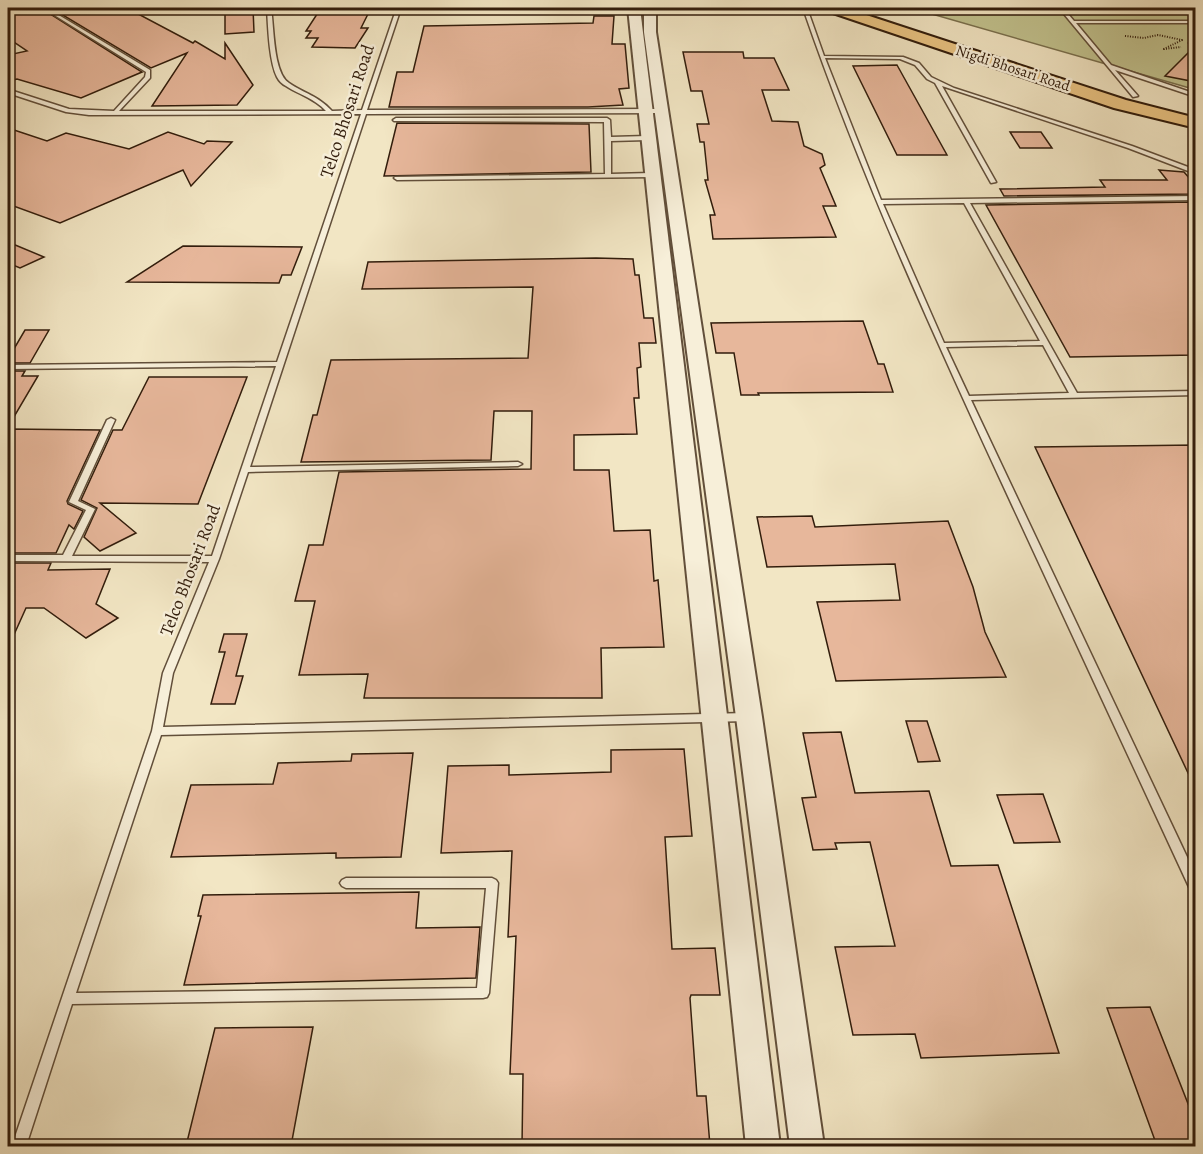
<svg xmlns="http://www.w3.org/2000/svg" width="1203" height="1154" viewBox="0 0 1203 1154" font-family="Alegreya,serif">
<style>
.green{fill:#c2c38f;stroke:#7a704e;stroke-width:1.5}
.building{fill:#e7b79b;stroke:#321d0c;stroke-width:1.5}
.lines{fill:none;stroke-linecap:round;stroke-linejoin:round}
.service-casing{stroke:#624f3a;stroke-width:3}
.tertiary-casing{stroke:#624f3a;stroke-width:4}
.primary-casing{stroke:#321d0c;stroke-width:4}
.path{stroke:#321d0c;stroke-width:2;stroke-dasharray:1 1.5;stroke-linecap:butt}
.service{fill:#f7efd9;fill-rule:evenodd}
.tertiary{fill:#f7efd9;fill-rule:evenodd}
.primary{fill:#e9c382;fill-rule:evenodd}
.labels{text-anchor:middle;stroke-width:5;stroke-linejoin:round;paint-order:stroke}
.far-street-label{font-size:15px;fill:#321d0c;stroke:#f7efd9}
.street-label{font-size:18px;fill:#321d0c;stroke:#f7efd9}
</style>
<rect width="100%" height="100%" fill="#f2e6c4"/>
<filter id="stains"><feTurbulence type="fractalNoise" baseFrequency=".00333" numOctaves="4"/><feColorMatrix values="0 0 0 0 .2 0 0 0 0 .09 0 0 0 0 .02 0 0 0 .5 -.17"/></filter>
<radialGradient id="worn" r=".72"><stop offset=".6" stop-color="#630" stop-opacity="0"/><stop offset="1" stop-color="#630" stop-opacity=".3"/></radialGradient>
<polygon class="green" points="911,8 1195,8 1195,90 1193,89"/>
<g class="building">
<polygon points="8,8 41,8 142,72 81,98 17,79 8,81 8,55 27,51 8,38"/>
<polygon points="51,8 127,8 193,43 195,41 225,59 225,43 253,85 237,105 152,106 187,53 151,68"/>
<polygon points="225,8 253,8 254,32 225,34"/>
<polygon points="321,8 371,8 361,28 368,28 355,48 312,47 318,38 306,38 311,31 306,31"/>
<polygon points="594,16 614,16 612,44 625,44 629,88 619,89 623,105 588,107 389,107 397,72 413,72 424,26 593,23"/>
<polygon points="1192,49 1196,52 1196,82 1165,76"/>
<polygon points="683,52 743,52 744,58 774,58 789,90 762,90 772,121 798,122 804,146 822,154 825,165 820,168 836,206 823,206 836,237 713,239 710,215 715,215 705,180 708,180 704,142 700,142 697,124 709,124 702,91 691,91"/>
<polygon points="897,65 947,155 897,155 853,66"/>
<polygon points="397,123 589,124 591,172 384,176"/>
<polygon points="8,128 47,141 66,133 129,149 168,132 204,144 207,141 232,142 191,186 183,170 60,223 8,204"/>
<polygon points="1010,132 1041,132 1052,148 1020,148"/>
<polygon points="1159,170 1184,172 1196,186 1196,194 1004,196 1000,189 1105,187 1100,180 1167,180"/>
<polygon points="1196,202 1196,355 1070,357 986,205"/>
<polygon points="8,242 44,257 20,268 8,263"/>
<polygon points="183,246 302,247 291,275 282,275 279,283 127,282"/>
<polygon points="596,258 633,259 635,275 639,275 644,318 653,318 656,343 639,343 641,367 637,368 639,398 634,398 637,434 574,435 574,470 609,470 614,531 650,530 654,581 658,580 664,647 601,648 602,698 364,698 368,674 299,675 315,601 295,601 309,545 323,545 339,472 531,469 532,411 494,411 491,460 301,462 313,415 317,415 331,360 528,358 533,287 362,289 368,262"/>
<polygon points="863,321 878,364 884,364 893,392 758,393 759,395 741,395 734,353 716,353 711,323"/>
<polygon points="25,330 49,330 30,363 8,363 8,359"/>
<polygon points="8,371 25,371 22,376 38,376 8,427"/>
<polygon points="149,377 247,377 198,504 100,503 136,533 100,551 84,537 97,508 81,500 113,430 122,430"/>
<polygon points="8,429 100,430 67,501 68,504 83,511 74,529 69,525 56,553 8,553"/>
<polygon points="1196,445 1196,790 1035,447"/>
<polygon points="812,516 815,527 948,521 973,587 985,632 1006,677 836,681 817,602 900,600 895,564 767,567 757,517"/>
<polygon points="8,563 51,563 48,570 110,569 96,604 118,618 86,638 44,608 26,608 8,648"/>
<polygon points="224,634 247,634 236,676 243,676 235,704 211,704 225,652 219,652"/>
<polygon points="906,721 927,721 940,761 918,762"/>
<polygon points="841,732 855,793 929,791 951,866 998,865 1059,1053 921,1058 915,1034 853,1035 835,947 895,946 870,842 835,843 837,849 813,850 802,798 816,797 803,733"/>
<polygon points="684,749 692,836 665,837 672,949 715,948 720,995 691,995 690,998 697,1096 706,1096 710,1146 522,1146 523,1074 510,1074 516,936 508,937 512,851 441,853 448,766 509,765 509,775 611,772 611,750"/>
<polygon points="413,753 401,857 336,858 336,853 171,857 191,785 273,784 278,763 351,761 352,754"/>
<polygon points="1043,794 1060,842 1014,843 997,795"/>
<polygon points="419,892 416,928 480,927 476,978 184,985 201,916 198,916 203,895"/>
<polygon points="1150,1007 1196,1124 1196,1146 1157,1146 1107,1008"/>
<polygon points="313,1027 291,1146 186,1146 215,1028"/>
</g>
<g class="lines">
<g class="service-casing">
<g id="service">
<path d="M43,8H47L150,70V78L119,111H326C314,98 300,95 286,86C282,84 279,81 277,77C269,61 268,25 267,8H271C274,27 273,73 289,83C305,94 317,95 332,111L362,110L396,10L397,8H401V9H574L576,10L574,11H400L367,110L662,109L665,111L662,113L366,114L250,467L518,462L522,464L518,466L248,472L219,559L173,673L163,727L747,713L751,714L752,717L751,720L747,721L161,735L76,993L477,988L486,888H346L342,886L340,883L342,880L346,878H492L496,880L498,883L489,993L487,997L483,998L72,1004L26,1146H12L152,731L163,673L209,562L8,561V555H63L86,510L69,502L107,420L111,418L115,420L78,501L95,509L72,556H212L276,366L8,369V365L277,362L361,114L89,115L66,112L8,93V90H10L69,109L114,111L145,77L146,72Z"/>
<polygon points="207,8 212,8 222,12 218,13"/>
<path d="M803,8H807L824,56L903,57L919,63L931,77L954,88L1132,146L1196,170V174L1128,148L942,86L996,182L991,183L935,83L927,79L915,65L900,59L825,58L881,200L1196,196V200L970,203L1077,393L1196,391V395L971,400L1196,876V894L1192,892L1190,889C1131,762 1072,634 1013,507C937,343 862,179 803,8ZM964,203L1040,341L944,343L883,204ZM1043,345L1069,393L969,396L946,347Z"/>
<polygon points="1059,8 1063,8 1074,21 1196,21 1196,23 1076,23 1111,65 1196,94 1196,97 1115,70 1138,96 1133,97"/>
<polygon points="1194,37 1196,37 1196,41 1194,43 1196,45 1196,50 1189,43"/>
<polygon points="396,118 607,118 610,120 611,137 647,136 650,138 647,140 611,141 611,174 651,173 654,175 651,177 397,180 394,178 395,177 605,174 604,122 394,121 393,120"/>
</g>
</g>
<g class="tertiary-casing">
<g id="tertiary">
<polygon points="628,8 640,8 780,1146 746,1146"/>
<polygon points="644,8 656,8 656,32 762,717 824,1146 790,1146 736,717 644,32"/>
</g>
</g>
<g class="primary-casing">
<polygon id="primary" points="825,8 845,8 1126,100 1196,118 1196,128 1114,108 827,11"/>
</g>
<polyline class="path" points="1125,36 1144,38 1158,35 1182,40 1164,49 1181,47"/>
<use href="#service" class="service"/>
<use href="#tertiary" class="tertiary"/>
<use href="#primary" class="primary"/>
</g>
<g class="labels">
<g class="far-street-label">
<text transform="translate(1013 68) rotate(18)" y="5">Nigdi Bhosari Road</text>
</g>
<g class="street-label">
<text transform="translate(347 111) rotate(-72)" y="6">Telco Bhosari Road</text>
<text transform="translate(190 570) rotate(-69)" y="6">Telco Bhosari Road</text>
</g>
</g>
<rect width="1203" height="1154" fill="none" stroke="#f2e6c4" stroke-width="30"/>
<rect x="9" y="9" width="1185" height="1136" fill="none" stroke="#321d0c" stroke-width="3"/>
<rect x="15" y="15" width="1173" height="1124" fill="none" stroke="#321d0c" stroke-width="1.5"/>
<rect width="100%" height="100%" filter="url(#stains)"/>
<rect width="100%" height="100%" fill="url(#worn)"/>
</svg>
